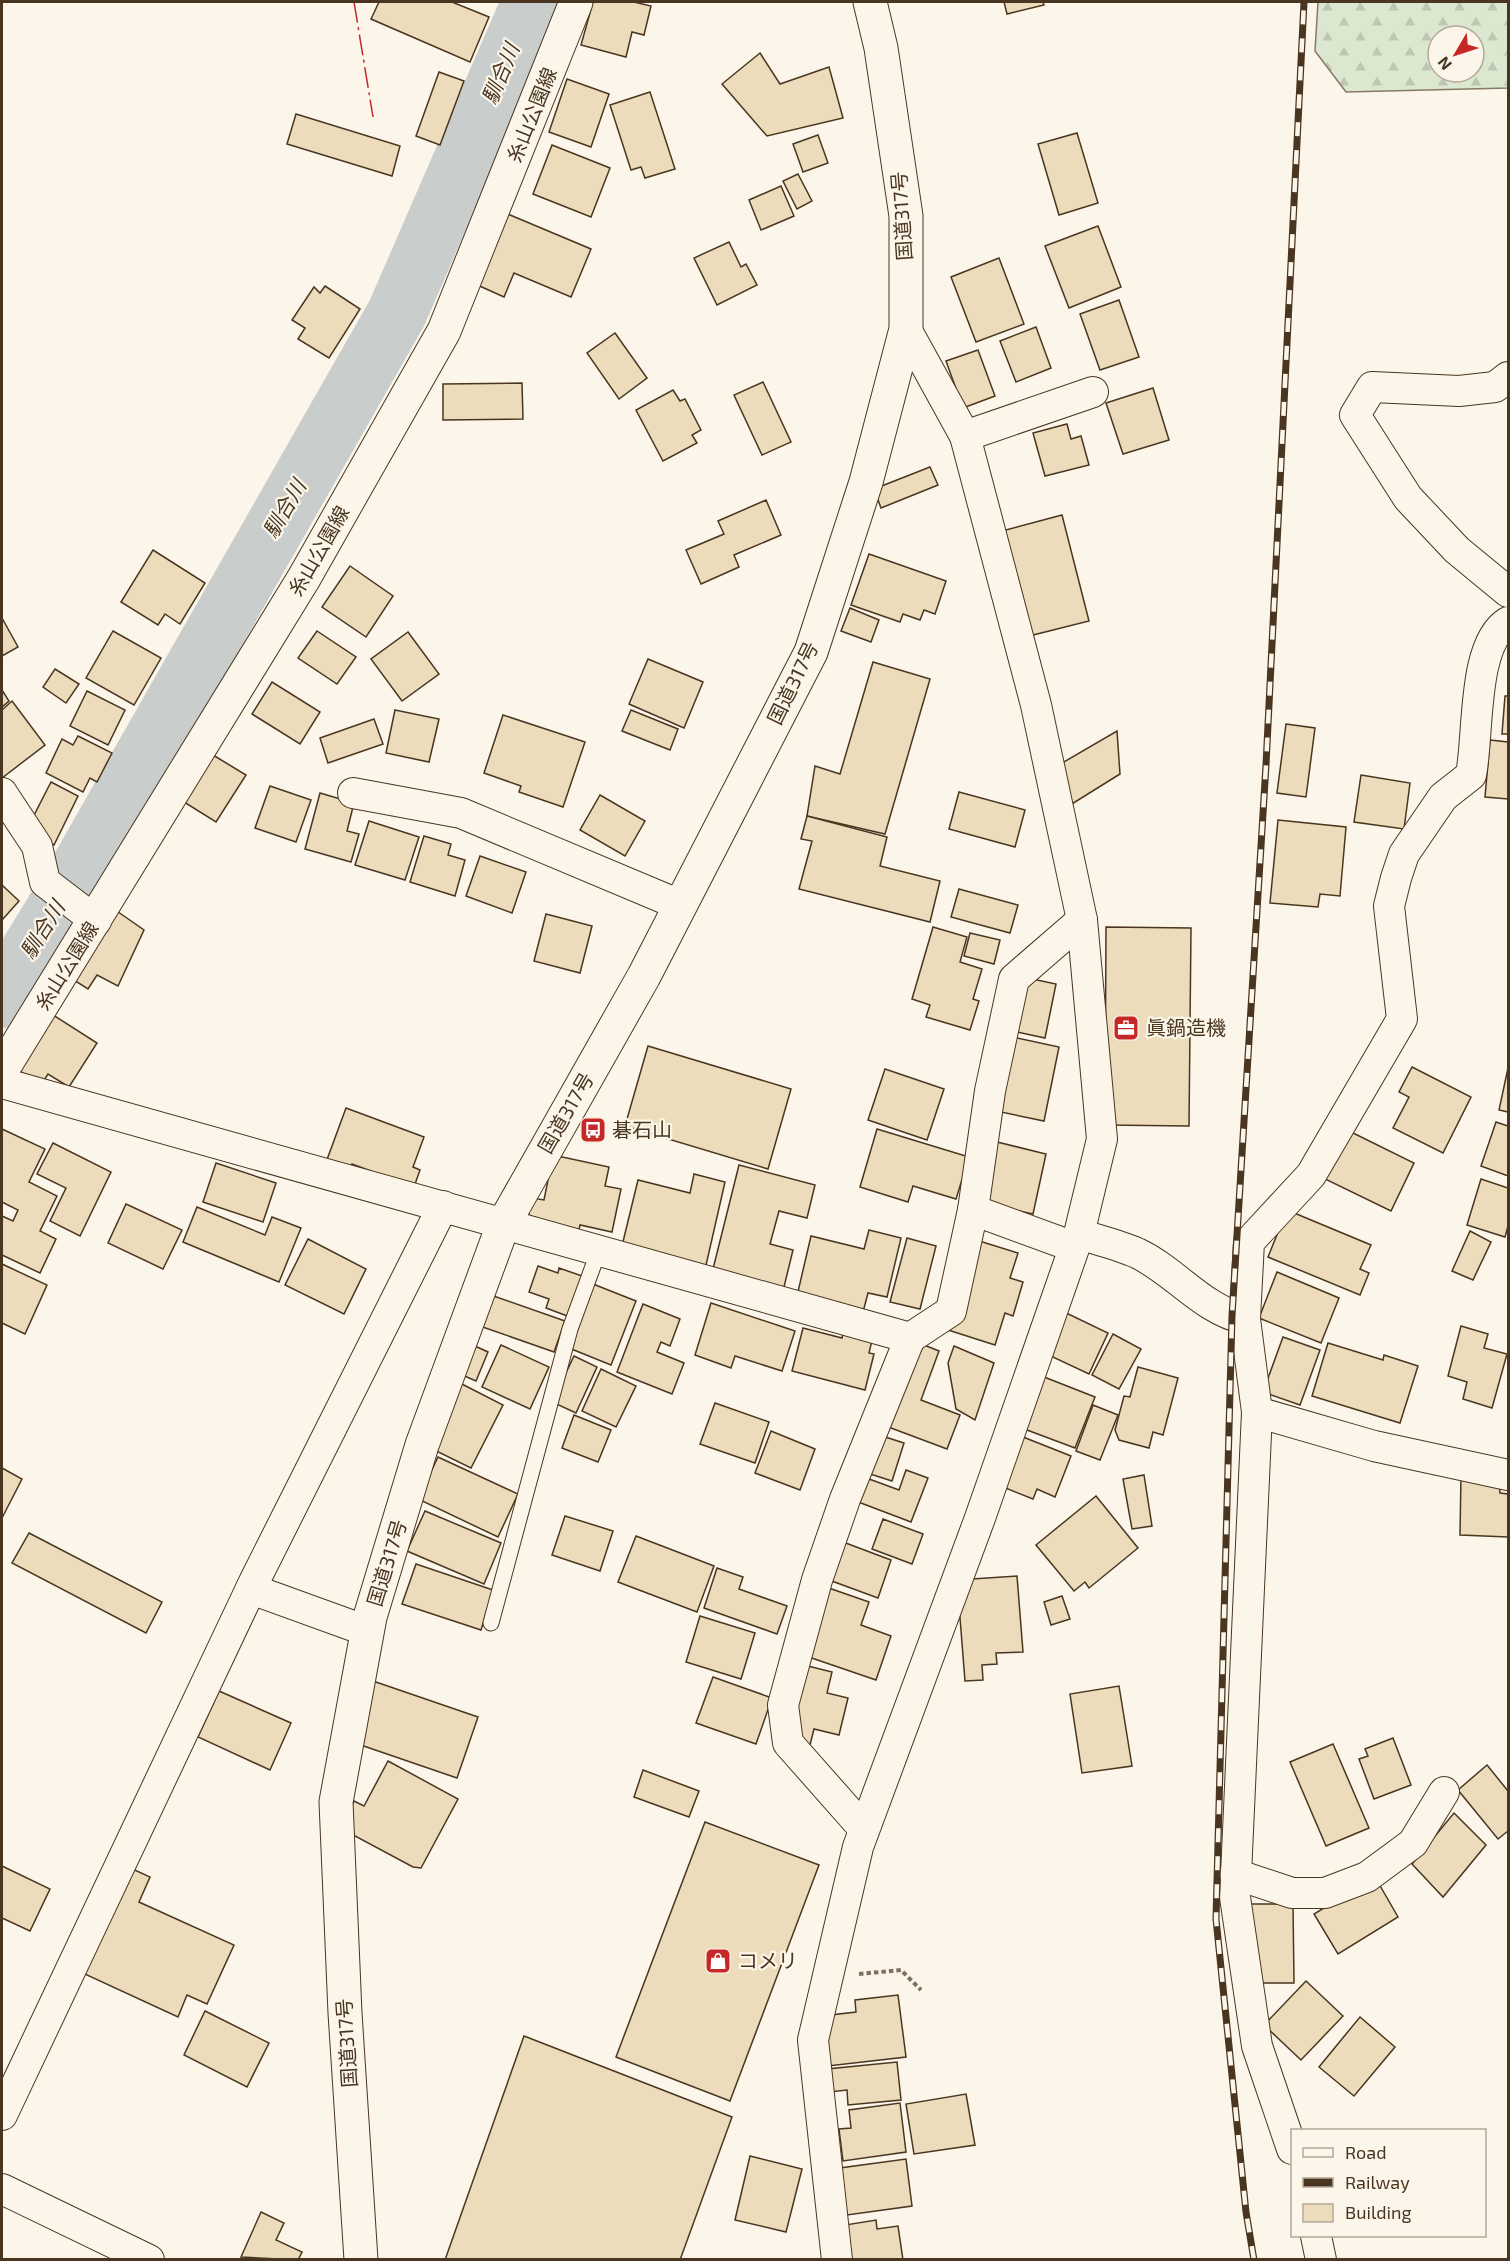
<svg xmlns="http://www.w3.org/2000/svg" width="1510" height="2261" viewBox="0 0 1510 2261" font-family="'Exo 2','Noto Sans JP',sans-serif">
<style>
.forest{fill:url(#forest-firs);stroke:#887966;stroke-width:1.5;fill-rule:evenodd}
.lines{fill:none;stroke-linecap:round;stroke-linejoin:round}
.river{stroke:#c9cecd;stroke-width:60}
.building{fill:#ecdcbc;stroke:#4a3520;stroke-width:1.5}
.service-casing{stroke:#4a3520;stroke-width:17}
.minor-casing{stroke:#4a3520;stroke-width:32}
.secondary-casing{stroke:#4a3520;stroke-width:35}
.trunk-casing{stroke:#4a3520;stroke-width:35}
.path{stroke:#7f6f5c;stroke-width:4;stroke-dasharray:4.5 3;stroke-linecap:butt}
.service{stroke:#fbf6e9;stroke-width:15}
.minor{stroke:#fbf6e9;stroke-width:30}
.secondary{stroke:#fbf6e9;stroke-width:33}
.trunk{stroke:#fbf6e9;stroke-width:33}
.rail-casing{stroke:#4a3520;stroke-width:7}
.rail{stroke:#fbf6e9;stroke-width:4.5;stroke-dasharray:14;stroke-linecap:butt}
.power{stroke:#c62828;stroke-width:1.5;stroke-dasharray:21 4.5 3 4.5;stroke-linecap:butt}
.labels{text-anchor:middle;stroke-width:4.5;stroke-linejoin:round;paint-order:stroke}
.street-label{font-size:20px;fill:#4a3520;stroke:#fbf6e9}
.poi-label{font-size:20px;fill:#4a3520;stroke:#fbf6e9;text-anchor:start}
.water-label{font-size:21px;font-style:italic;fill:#4a3520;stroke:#fbf6e9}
</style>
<defs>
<pattern id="forest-firs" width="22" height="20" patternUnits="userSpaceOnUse" patternTransform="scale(1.5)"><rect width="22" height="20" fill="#dce7d0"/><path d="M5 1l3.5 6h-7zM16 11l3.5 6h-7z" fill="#bec7b2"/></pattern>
</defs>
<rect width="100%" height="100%" fill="#fbf6e9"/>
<path class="forest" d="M1318,2H1508V88L1346,92L1315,51ZM1438,36H1474V72H1438Z"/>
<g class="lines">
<polyline class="river" points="2,998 75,878 397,313 532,2"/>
</g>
<g class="building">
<polygon points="379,2 452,2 489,17 470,62 371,19"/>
<polygon points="593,2 634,2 651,6 644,35 632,32 626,57 581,45"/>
<polygon points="1004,2 1043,2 1044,5 1007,14"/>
<polygon points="760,53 780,84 829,67 843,118 767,136 722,84"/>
<polygon points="439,72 464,81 440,145 416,136"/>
<polygon points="567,79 609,94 591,147 549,132"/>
<polygon points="650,92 675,169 645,178 641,167 631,170 610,105"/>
<polygon points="296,114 400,146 392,176 287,144"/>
<polygon points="1077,133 1098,203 1059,215 1038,144"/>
<polygon points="818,135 828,163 803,172 793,144"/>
<polygon points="552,145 610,168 591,217 533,194"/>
<polygon points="798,174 812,201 797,209 783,181"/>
<polygon points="781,186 794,216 761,230 749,200"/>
<polygon points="503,212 591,249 571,297 514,273 504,297 473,283"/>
<polygon points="1098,226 1121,287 1069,308 1045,246"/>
<polygon points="729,242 741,267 746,264 757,285 717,305 694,258"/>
<polygon points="999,258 1024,324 976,342 951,277"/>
<polygon points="325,286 360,309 329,358 298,339 305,328 292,320 314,287 320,293"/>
<polygon points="1119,300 1139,357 1100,370 1080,314"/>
<polygon points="1036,327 1051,368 1016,382 1000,341"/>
<polygon points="615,333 647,378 619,399 587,353"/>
<polygon points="978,350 995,396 963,408 946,361"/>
<polygon points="763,382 791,442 762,455 734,395"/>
<polygon points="522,383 523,419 443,420 443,384"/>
<polygon points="1153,388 1169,440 1123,454 1106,403"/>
<polygon points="673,390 680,401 685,399 701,430 692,435 697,443 663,461 636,410"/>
<polygon points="1067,424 1071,439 1081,436 1089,465 1045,476 1033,433"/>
<polygon points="930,467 938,485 881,508 874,489"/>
<polygon points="766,500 781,535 734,555 739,567 701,584 686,550 724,534 718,521"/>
<polygon points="1062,515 1089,621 1029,636 1002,531"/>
<polygon points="153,550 205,583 180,624 165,614 158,625 121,602"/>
<polygon points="869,554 946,581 935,614 924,610 920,620 903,614 900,622 851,605"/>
<polygon points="350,566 393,596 366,637 322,607"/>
<polygon points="850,608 879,620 871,642 841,631"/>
<polygon points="2,618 18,647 2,656"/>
<polygon points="113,631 161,658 134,705 86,678"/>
<polygon points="317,631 356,657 337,684 298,658"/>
<polygon points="408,632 439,674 402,701 371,659"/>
<polygon points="648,659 703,682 684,728 629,704"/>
<polygon points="873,662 930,679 885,834 807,816 815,766 840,774"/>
<polygon points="55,669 79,684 66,703 43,687"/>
<polygon points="272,682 320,712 300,744 252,714"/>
<polygon points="2,690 9,701 2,707"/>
<polygon points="87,691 125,710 108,745 70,726"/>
<polygon points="1505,696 1508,696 1508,734 1502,734"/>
<polygon points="12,701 45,745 2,778 2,710"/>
<polygon points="395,710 439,719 429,762 386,753"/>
<polygon points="631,710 678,729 670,750 622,731"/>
<polygon points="503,715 585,742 563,807 519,792 521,786 484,773"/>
<polygon points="374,719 383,744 328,763 320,738"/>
<polygon points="1286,724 1315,728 1306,797 1277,793"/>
<polygon points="1117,731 1120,774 1067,807 1057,766"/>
<polygon points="78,736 112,753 97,782 90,778 83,792 46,773 62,739 73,745"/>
<polygon points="1490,740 1508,742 1508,799 1485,797"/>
<polygon points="213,755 246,775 216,822 184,802"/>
<polygon points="1361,775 1410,783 1404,829 1354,822"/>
<polygon points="51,782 78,796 54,845 26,831"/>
<polygon points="270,786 311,800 296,842 255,828"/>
<polygon points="959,792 1025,810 1015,847 949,829"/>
<polygon points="320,793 354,803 347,831 359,834 351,862 305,849"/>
<polygon points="600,795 645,821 625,856 580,830"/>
<polygon points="807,816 887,837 880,866 940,881 930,922 799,889 812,841 801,839"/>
<polygon points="1278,820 1346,827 1340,896 1320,894 1318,907 1270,903"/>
<polygon points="369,821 419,837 405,880 355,865"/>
<polygon points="424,836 451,844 448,855 465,860 455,896 410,882"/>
<polygon points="480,856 526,872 512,913 466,896"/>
<polygon points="2,885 19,901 2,920"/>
<polygon points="959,889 1018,905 1010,933 951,917"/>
<polygon points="111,907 144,930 118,986 97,975 88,989 69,977"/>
<polygon points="546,914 592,926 580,973 534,961"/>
<polygon points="933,927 967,937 960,962 982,969 973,999 979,1001 970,1030 926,1017 930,1005 912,999"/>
<polygon points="1106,927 1191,928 1189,1126 1105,1125"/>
<polygon points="970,933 1000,940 994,964 964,956"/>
<polygon points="1023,977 1056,984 1045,1038 1012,1031"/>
<polygon points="50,1013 97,1043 69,1087 48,1074 41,1085 14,1067"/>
<polygon points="1012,1037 1059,1047 1044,1121 996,1111"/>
<polygon points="648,1046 791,1089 768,1169 625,1126"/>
<polygon points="1412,1067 1471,1097 1443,1153 1393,1128 1409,1097 1399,1092"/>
<polygon points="1508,1068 1508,1112 1499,1110"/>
<polygon points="885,1069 944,1089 927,1140 868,1120"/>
<polygon points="346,1108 424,1137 413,1167 420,1170 414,1187 352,1164 349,1174 325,1165"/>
<polygon points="1496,1122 1508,1126 1508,1176 1481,1166"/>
<polygon points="2,1129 45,1149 29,1182 57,1196 40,1231 56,1239 40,1273 2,1255 2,1216 13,1221 18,1210 2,1202"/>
<polygon points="877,1129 969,1157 956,1199 913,1186 908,1202 860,1187"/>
<polygon points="1347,1130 1414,1163 1391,1211 1323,1178"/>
<polygon points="993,1141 1046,1154 1033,1214 979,1202"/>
<polygon points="53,1143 111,1172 80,1236 50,1221 66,1188 37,1174"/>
<polygon points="553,1155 609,1167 605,1186 621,1189 612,1232 580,1225 578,1234 527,1223 532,1198 544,1200"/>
<polygon points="216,1163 276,1183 263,1222 203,1202"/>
<polygon points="739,1165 815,1185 807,1218 779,1211 770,1244 793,1250 783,1291 712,1273"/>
<polygon points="694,1174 725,1182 704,1274 620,1254 638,1180 690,1193"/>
<polygon points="1481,1179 1508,1188 1508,1226 1505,1237 1467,1225"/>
<polygon points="126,1204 182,1230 163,1269 108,1243"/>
<polygon points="197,1207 265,1235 272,1217 301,1228 279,1282 183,1242"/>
<polygon points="1287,1210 1371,1245 1360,1269 1369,1273 1360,1295 1268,1257"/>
<polygon points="869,1230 901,1238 887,1297 868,1293 863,1312 797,1296 811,1236 864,1249"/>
<polygon points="1470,1231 1491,1242 1473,1280 1452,1271"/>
<polygon points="907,1238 936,1246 920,1309 890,1302"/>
<polygon points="308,1239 366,1269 344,1314 285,1285"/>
<polygon points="976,1240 1018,1253 1010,1278 1023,1282 1013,1316 1005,1313 995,1345 948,1330"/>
<polygon points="2,1264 47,1285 25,1334 2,1323"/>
<polygon points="538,1266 558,1273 559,1268 585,1277 570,1317 546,1308 549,1299 529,1292"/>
<polygon points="1277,1272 1339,1298 1321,1343 1259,1318"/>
<polygon points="593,1284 636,1301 611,1365 569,1348"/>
<polygon points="488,1294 565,1321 554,1352 477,1325"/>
<polygon points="711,1303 795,1331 782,1371 735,1356 731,1368 695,1355"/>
<polygon points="643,1304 680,1319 670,1346 661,1342 657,1352 684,1363 672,1394 617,1372"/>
<polygon points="1060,1310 1108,1333 1089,1374 1040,1351"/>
<polygon points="1461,1326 1488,1334 1484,1348 1507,1354 1492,1408 1463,1399 1467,1382 1448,1376"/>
<polygon points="803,1328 842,1338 844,1329 873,1336 869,1353 874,1354 865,1390 792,1371"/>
<polygon points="1113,1334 1141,1349 1119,1389 1092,1375"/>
<polygon points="1283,1337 1320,1350 1300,1405 1263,1392"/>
<polygon points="914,1341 939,1351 921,1400 960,1415 947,1449 883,1425"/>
<polygon points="466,1342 488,1352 476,1381 453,1371"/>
<polygon points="1328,1343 1383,1360 1384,1355 1418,1366 1400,1423 1312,1396"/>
<polygon points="501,1345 549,1367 530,1409 482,1387"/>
<polygon points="954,1346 994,1363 975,1420 956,1409 948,1363"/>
<polygon points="574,1356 597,1367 576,1413 552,1402"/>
<polygon points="1138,1367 1178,1378 1163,1435 1153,1432 1149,1448 1119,1440 1115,1430 1124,1396 1130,1397"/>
<polygon points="601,1369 636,1386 616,1427 582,1411"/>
<polygon points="1039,1375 1095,1397 1075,1448 1019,1427"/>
<polygon points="458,1382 503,1405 471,1468 426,1446"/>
<polygon points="715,1403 769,1422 755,1463 700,1444"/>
<polygon points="1093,1405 1118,1415 1100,1460 1076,1451"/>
<polygon points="574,1415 611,1430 598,1462 562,1448"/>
<polygon points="771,1431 815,1449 800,1490 755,1473"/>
<polygon points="876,1434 904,1443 892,1481 864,1472"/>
<polygon points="1018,1435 1071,1456 1055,1497 1037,1489 1033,1499 998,1485"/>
<polygon points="438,1457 518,1494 498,1537 418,1499"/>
<polygon points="2,1468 22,1479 2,1518"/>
<polygon points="906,1470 928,1478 911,1522 853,1500 861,1476 899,1490"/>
<polygon points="1144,1475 1152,1526 1132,1529 1123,1479"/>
<polygon points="1461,1475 1499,1482 1500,1493 1508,1494 1508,1537 1460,1535"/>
<polygon points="1096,1496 1138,1548 1089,1588 1085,1582 1074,1591 1036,1545"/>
<polygon points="425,1511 501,1543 484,1584 407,1551"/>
<polygon points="565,1516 613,1531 600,1571 552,1555"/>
<polygon points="883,1519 923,1534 912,1564 872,1549"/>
<polygon points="29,1533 162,1602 146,1633 12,1563"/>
<polygon points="636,1536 714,1566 697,1612 618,1582"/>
<polygon points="843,1542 891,1560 878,1598 829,1580"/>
<polygon points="416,1564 493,1590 481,1630 402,1604"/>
<polygon points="717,1568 743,1577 739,1589 787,1606 777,1634 704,1608"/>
<polygon points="1017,1576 1023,1652 996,1653 997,1664 982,1665 983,1680 965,1681 957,1580"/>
<polygon points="823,1586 869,1602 861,1625 891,1636 876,1680 800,1654"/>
<polygon points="1062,1596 1070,1619 1051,1625 1044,1602"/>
<polygon points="700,1616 755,1633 741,1679 686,1662"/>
<polygon points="804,1665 832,1672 827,1693 848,1698 839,1735 814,1729 810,1745 787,1740"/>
<polygon points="713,1677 772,1698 756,1744 696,1723"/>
<polygon points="373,1681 478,1717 457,1778 352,1742"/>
<polygon points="1119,1686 1132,1766 1082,1773 1070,1694"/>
<polygon points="219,1691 291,1723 270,1770 198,1737"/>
<polygon points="1393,1738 1411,1785 1374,1799 1359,1759 1368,1756 1365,1749"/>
<polygon points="1333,1744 1369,1828 1326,1846 1290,1762"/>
<polygon points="388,1761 458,1799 421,1868 413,1867 340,1828 354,1801 364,1806"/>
<polygon points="1487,1765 1508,1791 1508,1831 1498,1839 1458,1790"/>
<polygon points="643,1770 699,1791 689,1817 634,1797"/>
<polygon points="1454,1813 1486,1845 1443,1897 1412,1864"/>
<polygon points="705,1822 819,1865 730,2101 616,2057"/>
<polygon points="124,1865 150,1877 139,1902 234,1945 207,2004 187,1995 178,2017 76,1970"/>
<polygon points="2,1866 50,1889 30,1931 2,1918"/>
<polygon points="1375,1877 1398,1917 1338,1954 1314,1914"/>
<polygon points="1251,1904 1293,1904 1294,1983 1252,1983"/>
<polygon points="1306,1981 1343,2016 1301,2060 1264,2025"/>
<polygon points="898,1995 906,2057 828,2066 822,2016 856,2012 855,2000"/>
<polygon points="205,2011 269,2043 247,2087 184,2055"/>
<polygon points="1360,2017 1395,2047 1354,2096 1319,2067"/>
<polygon points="524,2036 732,2117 680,2260 445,2260"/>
<polygon points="897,2062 901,2100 848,2105 847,2090 829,2092 827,2069"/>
<polygon points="966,2094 975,2145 914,2154 906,2104"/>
<polygon points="900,2103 906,2152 843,2161 839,2129 851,2128 849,2110"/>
<polygon points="750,2156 802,2169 786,2232 735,2220"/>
<polygon points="906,2159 912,2206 847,2215 840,2168"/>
<polygon points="261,2212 284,2223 276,2240 302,2252 298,2260 241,2257"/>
<polygon points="876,2220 877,2229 898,2226 903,2260 850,2260 845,2225"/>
</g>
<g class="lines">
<g class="service-casing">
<polyline id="service" points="491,1623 570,1329 599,1250"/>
</g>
<g class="minor-casing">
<g id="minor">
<polyline points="1508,377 1495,387 1459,391 1372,387 1355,415 1408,498 1457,550 1508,592"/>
<polyline points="965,436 1093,392"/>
<polyline points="2,793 37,846 45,882 96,921"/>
<polyline points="353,793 461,813 680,905"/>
<polyline points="2,1083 910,1338 951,1311 973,1210 990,1091 1014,979 1082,920"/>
<polyline points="973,1210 1074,1247"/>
<path d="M1079,1234C1098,1240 1119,1245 1137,1253C1175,1271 1203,1310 1245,1319L1257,1412L1374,1446L1508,1475"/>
<path d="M1245,1319L1249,1242L1311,1175L1402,1019L1389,906L1396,878L1404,854L1443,797L1471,775C1479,734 1472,644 1508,622"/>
<polyline points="1257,1412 1235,1897 1257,2046 1292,2149"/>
<polyline points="251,1589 367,1631"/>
<polyline points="864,1829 788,1743 783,1705 817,1580 845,1499 910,1338"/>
<polyline points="1235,1874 1292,1893 1325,1893 1367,1877 1413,1843 1444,1792"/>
<polyline points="2,2115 254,1582 443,1206"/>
<polyline points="2,2189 149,2260"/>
<polyline points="1316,2236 1321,2260"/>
<polyline points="837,2260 813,2040 858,1847 980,1518 1079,1234 1102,1139 1082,920 1036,705 965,436 906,329"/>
</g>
</g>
<g class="secondary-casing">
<polyline id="secondary" points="2,1070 304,578 444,331 576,2"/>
</g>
<g class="trunk-casing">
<polyline id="trunk" points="361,2260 345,2013 336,1802 370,1617 422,1445 503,1225 644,976 811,652 866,482 906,329 906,216 881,48 870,2"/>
</g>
<polyline class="path" points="859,1974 901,1970 921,1990"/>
<use href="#service" class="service"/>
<use href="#minor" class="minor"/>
<use href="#secondary" class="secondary"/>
<use href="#trunk" class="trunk"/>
<g class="rail-casing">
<polyline id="rail" points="1254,2260 1246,2212 1216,1919 1232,1316 1266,765 1304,2"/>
</g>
<use href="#rail" class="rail"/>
<polyline class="power" points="354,2 373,117"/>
</g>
<defs>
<g id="office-square" transform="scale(1.35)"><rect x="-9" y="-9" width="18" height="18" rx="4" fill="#c62828" stroke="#fbf6e9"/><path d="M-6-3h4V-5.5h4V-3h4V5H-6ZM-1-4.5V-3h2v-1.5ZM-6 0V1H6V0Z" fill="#fff"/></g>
<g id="bus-square" transform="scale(1.35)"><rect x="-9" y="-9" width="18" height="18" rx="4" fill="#c62828" stroke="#fbf6e9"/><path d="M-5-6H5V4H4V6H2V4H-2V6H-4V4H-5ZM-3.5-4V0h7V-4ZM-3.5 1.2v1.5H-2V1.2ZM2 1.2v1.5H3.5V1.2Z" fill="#fff"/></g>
<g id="shop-square" transform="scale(1.35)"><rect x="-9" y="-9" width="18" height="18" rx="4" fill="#c62828" stroke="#fbf6e9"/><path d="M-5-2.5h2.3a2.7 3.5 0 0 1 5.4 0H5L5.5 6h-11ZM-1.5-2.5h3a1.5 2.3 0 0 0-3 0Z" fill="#fff"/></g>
</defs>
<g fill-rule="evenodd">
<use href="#office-square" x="1126" y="1028"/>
<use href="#bus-square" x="593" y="1130"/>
<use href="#shop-square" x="718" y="1961"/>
</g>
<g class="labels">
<g class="street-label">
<text transform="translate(532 115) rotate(-68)" y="7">糸山公園線</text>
<text transform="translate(902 216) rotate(-94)" y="7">国道317号</text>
<text transform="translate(319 551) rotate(-60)" y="7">糸山公園線</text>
<text transform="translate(793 683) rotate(-64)" y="7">国道317号</text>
<text transform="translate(67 966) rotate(-58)" y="7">糸山公園線</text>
<text transform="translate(566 1113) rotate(-60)" y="7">国道317号</text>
<text transform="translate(387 1563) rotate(-73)" y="7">国道317号</text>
<text transform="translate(347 2043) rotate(-94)" y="7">国道317号</text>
</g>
<g class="poi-label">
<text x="1146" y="1035">眞鍋造機</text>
<text x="612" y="1137">碁石山</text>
<text x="738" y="1968">コメリ</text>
</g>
<g class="water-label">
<text transform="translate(501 74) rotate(-67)" y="7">馴合川</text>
<text transform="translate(285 509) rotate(-60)" y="7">馴合川</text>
<text transform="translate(43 930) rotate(-58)" y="7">馴合川</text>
</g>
</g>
<rect width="1510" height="2261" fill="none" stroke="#4a3520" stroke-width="6"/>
<rect x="1291" y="2129" width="195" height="108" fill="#fbf6e9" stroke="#b4a999" stroke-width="1.5"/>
<rect x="1303" y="2148" width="30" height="9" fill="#fbf6e9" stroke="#b4a999" stroke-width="1.5"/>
<text x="1345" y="2159" font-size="18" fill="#4a3520">Road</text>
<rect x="1303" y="2178" width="30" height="9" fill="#4a3520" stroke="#b4a999" stroke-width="1.5"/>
<text x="1345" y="2189" font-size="18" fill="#4a3520">Railway</text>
<rect x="1303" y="2204" width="30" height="18" fill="#ecdcbc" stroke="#b4a999" stroke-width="1.5"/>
<text x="1345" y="2219" font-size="18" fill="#4a3520">Building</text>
<g transform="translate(1456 54) rotate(231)"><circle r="28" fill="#fbf6e9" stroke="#b4a999" stroke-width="1.5"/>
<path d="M0-4.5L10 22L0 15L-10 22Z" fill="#c62828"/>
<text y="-9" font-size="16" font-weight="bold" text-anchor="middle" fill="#4a3520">N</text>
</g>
</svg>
